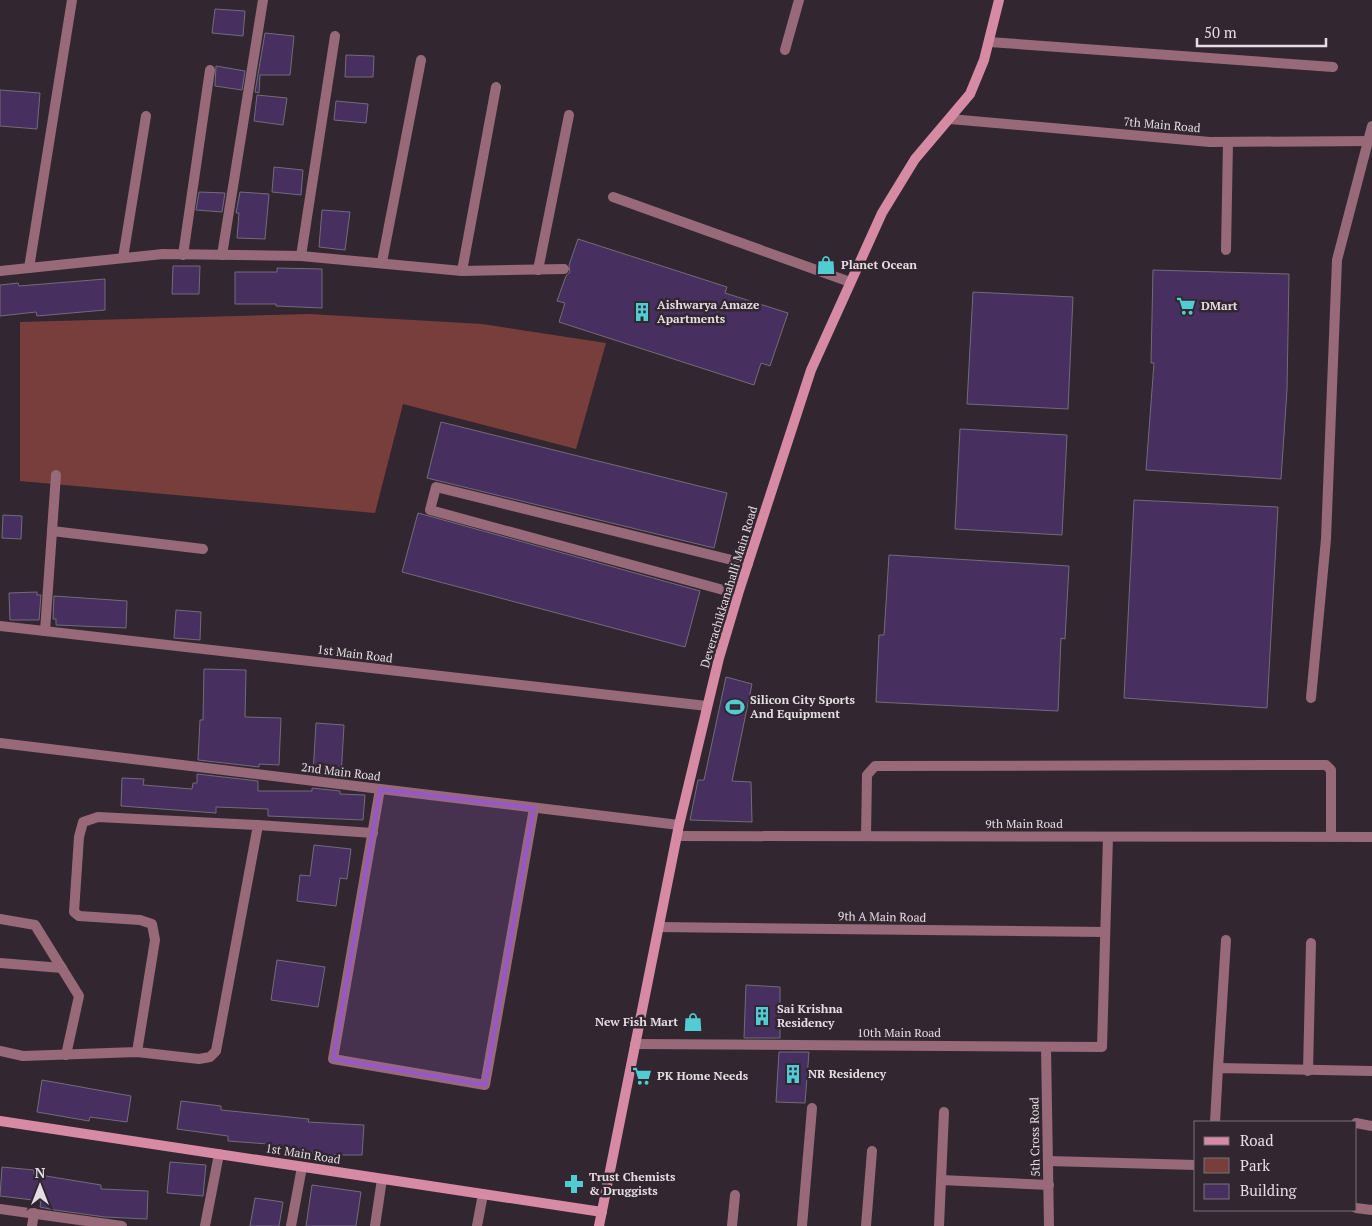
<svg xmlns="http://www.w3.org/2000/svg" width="1372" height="1226" viewBox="0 0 1372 1226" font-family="'PT Serif',serif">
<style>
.green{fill:#773e3b}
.building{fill:#47305f;stroke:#726b7a}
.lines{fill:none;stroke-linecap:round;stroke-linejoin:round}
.street{stroke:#986978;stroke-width:10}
.secondary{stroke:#d68aa4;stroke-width:10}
.marked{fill:#9658c8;fill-opacity:0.2;stroke:#9658c8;stroke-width:4;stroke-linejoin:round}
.labels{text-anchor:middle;stroke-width:5;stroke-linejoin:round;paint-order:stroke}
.street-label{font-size:12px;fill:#e5dde3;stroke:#322730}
.poi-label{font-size:12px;font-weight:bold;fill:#e5dde3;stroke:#322730;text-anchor:start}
</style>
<rect width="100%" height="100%" fill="#322730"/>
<polygon class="green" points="309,314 482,324 606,343 576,449 403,404 375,513 20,481 20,322"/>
<g class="building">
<polygon points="215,9 245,11 243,36 212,33"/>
<polygon points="265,33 294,36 290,75 260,75 259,93 255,92"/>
<polygon points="346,55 374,56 373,77 345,77"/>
<polygon points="216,66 245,71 242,90 215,86"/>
<polygon points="0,90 40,93 37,129 0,126"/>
<polygon points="257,95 287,98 283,125 254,121"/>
<polygon points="336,101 368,104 366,123 334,120"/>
<polygon points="274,167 303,170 301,195 272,192"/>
<polygon points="199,192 225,193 222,212 196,210"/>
<polygon points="240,192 269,194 265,239 237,238 239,213 236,213"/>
<polygon points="322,210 350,212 345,250 319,247"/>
<polygon points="578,239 727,287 725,293 788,313 770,366 761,363 754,385 559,322 565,303 557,301 566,276 570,272 569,265"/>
<polygon points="173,266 200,266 199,294 172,294"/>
<polygon points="277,268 322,269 322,308 276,306 276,304 235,304 235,272 277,272"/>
<polygon points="1153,270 1289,274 1287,390 1281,479 1146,470 1154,363 1151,363"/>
<polygon points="105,279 105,310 37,316 36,312 0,316 0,285 18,283 19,286"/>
<polygon points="973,292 1073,297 1068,409 967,404"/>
<polygon points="441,422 727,493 714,548 427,478"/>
<polygon points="960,429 1067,435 1062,535 955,529"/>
<polygon points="1134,500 1278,507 1267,708 1124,698"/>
<polygon points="418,513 700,591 685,647 402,572"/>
<polygon points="3,515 22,516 21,539 2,538"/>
<polygon points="889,555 1069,566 1065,639 1061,638 1058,711 876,702 879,635 884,635"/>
<polygon points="37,592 37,595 41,595 39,620 10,620 9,593"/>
<polygon points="54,596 127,601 126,628 56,625 56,619 53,619"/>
<polygon points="176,610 201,612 200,640 174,638"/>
<polygon points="204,669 246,670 245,717 281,718 279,765 259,764 259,767 198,760 200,720 203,720"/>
<polygon points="726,677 752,684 732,781 751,782 752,822 690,820 698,780 704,780"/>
<polygon points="316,723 344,725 341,777 313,774"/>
<polygon points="197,774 258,781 258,791 312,791 312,788 340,791 340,794 365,795 363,820 268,816 268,809 216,807 216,813 121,806 122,778 144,779 143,785 192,789 193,783 197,783"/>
<polygon points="314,845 351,849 347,879 340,878 336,906 297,901 300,875 310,876"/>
<polygon points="277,960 325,967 318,1007 271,1000"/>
<polygon points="746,985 780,987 780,1038 744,1038"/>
<polygon points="779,1052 809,1052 805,1103 776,1102"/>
<polygon points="42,1080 131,1096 127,1122 90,1117 89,1121 37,1112"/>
<polygon points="181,1101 221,1106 221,1110 309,1119 308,1122 364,1125 362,1155 313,1155 313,1152 268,1147 268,1144 228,1141 228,1136 177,1129"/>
<polygon points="170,1162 206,1165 203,1196 167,1193"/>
<polygon points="2,1167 34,1170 34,1174 101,1185 101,1189 148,1191 147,1219 105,1217 55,1210 40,1207 41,1201 0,1196"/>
<polygon points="312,1185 361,1192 356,1226 306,1226"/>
<polygon points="255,1198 283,1202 279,1226 250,1226"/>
</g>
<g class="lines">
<g class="street">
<polyline points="989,42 1333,67"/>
<polyline points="785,50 799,0"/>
<polyline points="950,119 1210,142 1372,141"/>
<polyline points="613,197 850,282"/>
<polyline points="1226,250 1228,142"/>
<polyline points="183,255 210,70"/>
<polyline points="222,255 263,0"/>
<polyline points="301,256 335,36"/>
<polyline points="123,258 146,116"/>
<polyline points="382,262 421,60"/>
<polyline points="29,268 72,0"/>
<polyline points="538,270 569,115"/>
<polyline points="0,271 163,254 301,256 462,271 564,269"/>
<polyline points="462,271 496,87"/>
<polyline points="52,531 56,475"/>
<polyline points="738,594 430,510 436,487 748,564"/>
<polyline points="0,626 707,706"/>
<polyline points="45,631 52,531 203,549"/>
<polyline points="1311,698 1326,539 1337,260 1372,126"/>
<polyline points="0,743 679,825"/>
<polyline points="380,789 333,1059 485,1085 534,808"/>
<polyline points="258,825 373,833"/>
<polyline points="677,836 1372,837"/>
<polyline points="866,836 867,775 875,766 1326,765 1331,770 1331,837"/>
<polyline points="0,919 35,925 79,996 66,1055"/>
<polyline points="659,927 1105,932"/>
<polyline points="0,963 62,968"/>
<polyline points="635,1044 1102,1047 1108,837"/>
<polyline points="1046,1047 1049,1226"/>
<polyline points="0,1051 23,1056 137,1052 199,1059 210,1057 216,1051 258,825 98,817 83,822 79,837 74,912 79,916 140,920 152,924 155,940 137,1052"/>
<polyline points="1218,1068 1226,940"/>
<polyline points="1308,1071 1311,943"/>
<polyline points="1215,1122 1218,1068 1372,1071"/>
<polyline points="1356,1123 1372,1126"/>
<polyline points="1048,1161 1196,1165"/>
<polyline points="941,1180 1049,1185"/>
<polyline points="1356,1208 1372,1210"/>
<polyline points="0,1209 122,1226"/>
<polyline points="32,1226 34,1213"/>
<polyline points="205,1226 219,1154"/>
<polyline points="291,1226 302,1167"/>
<polyline points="375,1226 382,1179"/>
<polyline points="477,1226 483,1194"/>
<polyline points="732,1226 735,1195"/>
<polyline points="802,1226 812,1108"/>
<polyline points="866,1226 872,1151"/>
<polyline points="939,1226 944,1112"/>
</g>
<g class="secondary">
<polyline points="0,1121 602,1212"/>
<polyline points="599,1226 679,825 719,658 738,594 811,370 882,213 915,159 970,94 984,60 999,0"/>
</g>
</g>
<path class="marked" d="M380,789L534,808L485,1085L333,1059Z"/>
<defs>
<g id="shop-bare" transform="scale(1.5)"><path d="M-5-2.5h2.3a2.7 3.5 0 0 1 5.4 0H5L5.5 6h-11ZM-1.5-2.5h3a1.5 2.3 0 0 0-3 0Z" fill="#51ccd2" stroke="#322730" stroke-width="2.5" paint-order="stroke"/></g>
<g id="supermarket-bare" transform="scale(1.5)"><path d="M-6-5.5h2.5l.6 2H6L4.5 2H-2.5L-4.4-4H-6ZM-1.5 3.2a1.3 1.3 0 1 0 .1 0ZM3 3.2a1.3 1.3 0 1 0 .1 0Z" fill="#51ccd2" stroke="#322730" stroke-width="2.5" paint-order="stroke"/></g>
<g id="building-bare" transform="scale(1.5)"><path d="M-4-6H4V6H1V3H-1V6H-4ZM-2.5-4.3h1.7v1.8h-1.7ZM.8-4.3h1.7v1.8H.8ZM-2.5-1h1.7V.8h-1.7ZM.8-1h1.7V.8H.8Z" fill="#51ccd2" stroke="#322730" stroke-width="2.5" paint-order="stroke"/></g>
<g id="stadium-bare" transform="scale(1.5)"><path d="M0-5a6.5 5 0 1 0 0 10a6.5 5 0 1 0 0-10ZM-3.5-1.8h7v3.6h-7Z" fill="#51ccd2" stroke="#322730" stroke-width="2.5" paint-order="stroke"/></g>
<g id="pharmacy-bare" transform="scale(1.5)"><path d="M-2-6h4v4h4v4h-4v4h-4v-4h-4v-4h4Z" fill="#51ccd2" stroke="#322730" stroke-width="2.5" paint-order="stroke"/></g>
</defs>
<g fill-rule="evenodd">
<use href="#shop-bare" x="826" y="265"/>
<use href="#supermarket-bare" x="1186" y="306"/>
<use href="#building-bare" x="642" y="312"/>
<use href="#stadium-bare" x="735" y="707"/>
<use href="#building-bare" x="762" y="1016"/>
<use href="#shop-bare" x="693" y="1022"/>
<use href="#building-bare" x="793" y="1074"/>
<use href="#supermarket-bare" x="642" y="1076"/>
<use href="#pharmacy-bare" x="574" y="1184"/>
</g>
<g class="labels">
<g class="street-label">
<text transform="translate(1162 125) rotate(5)" y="4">7th Main Road</text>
<text transform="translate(729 587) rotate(-73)" y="4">Deverachikkanahalli Main Road</text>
<text transform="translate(355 654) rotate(7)" y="4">1st Main Road</text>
<text transform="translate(341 772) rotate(7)" y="4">2nd Main Road</text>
<text x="1024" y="828">9th Main Road</text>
<text transform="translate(882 917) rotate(1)" y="4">9th A Main Road</text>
<text x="899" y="1037">10th Main Road</text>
<text transform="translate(1035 1137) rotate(-91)" y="4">5th Cross Road</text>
<text transform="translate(303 1154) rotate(9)" y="4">1st Main Road</text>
</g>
<g class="poi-label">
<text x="841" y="269">Planet Ocean</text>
<text x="657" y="309">Aishwarya Amaze<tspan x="657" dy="14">Apartments</tspan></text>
<text x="1201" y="310">DMart</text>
<text x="750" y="704">Silicon City Sports<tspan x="750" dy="14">And Equipment</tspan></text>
<text x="777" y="1013">Sai Krishna<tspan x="777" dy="14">Residency</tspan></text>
<text x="678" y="1026" text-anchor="end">New Fish Mart</text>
<text x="808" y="1078">NR Residency</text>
<text x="657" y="1080">PK Home Needs</text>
<text x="589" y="1181">Trust Chemists<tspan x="589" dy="14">&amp; Druggists</tspan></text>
</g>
</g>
<rect x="1194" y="1121" width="162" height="90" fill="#322730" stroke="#7a7078"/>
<rect x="1204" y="1137" width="25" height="8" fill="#d68aa4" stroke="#7a7078"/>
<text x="1240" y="1146" font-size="15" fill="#e5dde3">Road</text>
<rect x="1204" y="1158" width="25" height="15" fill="#773e3b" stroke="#7a7078"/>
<text x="1240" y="1171" font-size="15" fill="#e5dde3">Park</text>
<rect x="1204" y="1184" width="25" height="15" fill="#47305f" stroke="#7a7078"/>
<text x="1240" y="1196" font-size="15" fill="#e5dde3">Building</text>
<g transform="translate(40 1186)" stroke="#322730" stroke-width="4" paint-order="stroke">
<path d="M0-4L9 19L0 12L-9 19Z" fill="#e5dde3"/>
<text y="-8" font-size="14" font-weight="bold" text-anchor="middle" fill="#e5dde3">N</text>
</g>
<path d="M1197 38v8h129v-8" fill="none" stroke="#e5dde3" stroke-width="2.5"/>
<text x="1204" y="38" font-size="15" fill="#e5dde3" stroke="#322730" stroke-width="4" paint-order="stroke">50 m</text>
</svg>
